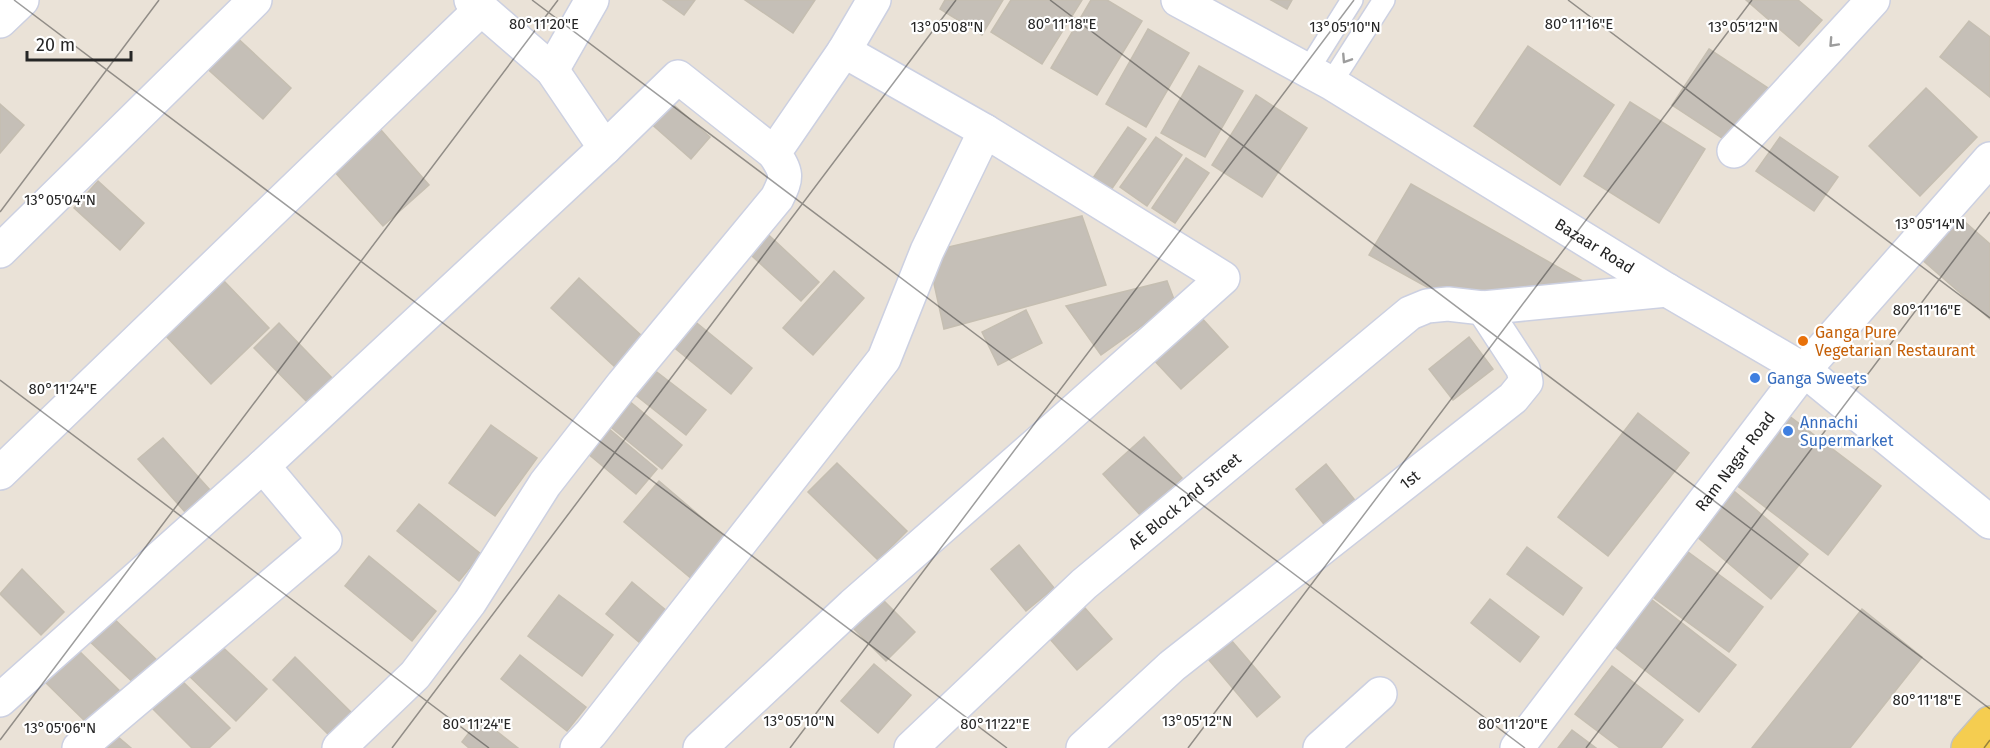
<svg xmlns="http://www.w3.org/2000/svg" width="1990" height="748" viewBox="0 0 1990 748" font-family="'Fira Sans',sans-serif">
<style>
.building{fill:#c5bfb7;stroke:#c5beb1;stroke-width:1.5}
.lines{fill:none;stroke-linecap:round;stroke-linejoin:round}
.service-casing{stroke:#ccd0e1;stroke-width:24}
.minor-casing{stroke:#ccd0e1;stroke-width:36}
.secondary-casing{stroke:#ccd0e1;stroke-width:36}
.primary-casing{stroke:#c2c2c2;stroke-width:36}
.service{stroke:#fff;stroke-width:21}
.minor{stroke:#fff;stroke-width:33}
.secondary{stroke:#fff;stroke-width:33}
.primary{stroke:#f5cd50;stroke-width:33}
.oneway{stroke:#9d9d9d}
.ticks{fill:none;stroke:#262626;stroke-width:1.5;stroke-opacity:0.45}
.food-dot{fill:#e8710a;stroke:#fff;stroke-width:2}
.shop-dot{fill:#3f7fe0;stroke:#fff;stroke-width:2}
.labels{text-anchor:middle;stroke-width:4.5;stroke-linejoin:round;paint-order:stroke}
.street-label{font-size:16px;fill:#262626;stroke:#fff}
.food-label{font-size:16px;fill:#c56008;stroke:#fff;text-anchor:start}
.shop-label{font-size:16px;fill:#366cbe;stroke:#fff;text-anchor:start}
.ticks-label{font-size:15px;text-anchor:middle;fill:#262626;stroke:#fff;stroke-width:4.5;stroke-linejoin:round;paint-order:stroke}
</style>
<rect width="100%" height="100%" fill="#eae2d7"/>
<g class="building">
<polygon points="663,0 695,0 684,15"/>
<polygon points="745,0 815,0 793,33"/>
<polygon points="945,0 1003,0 982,35 940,9"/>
<polygon points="1011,0 1082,0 1042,64 991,32"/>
<polygon points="1091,0 1107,0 1142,21 1097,95 1051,68"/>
<polygon points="1271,0 1292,0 1287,9"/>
<polygon points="1746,0 1798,0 1822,20 1799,46"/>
<polygon points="1969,21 1990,37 1990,97 1940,57"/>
<polygon points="1148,29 1189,53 1146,127 1106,104"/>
<polygon points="232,33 291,88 263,119 202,64"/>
<polygon points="1528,46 1614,105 1560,185 1474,126"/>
<polygon points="1709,49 1768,88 1731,144 1672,105"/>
<polygon points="1199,66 1243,91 1205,157 1161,133"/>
<polygon points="1926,88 1977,137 1920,196 1869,146"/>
<polygon points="1256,95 1307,128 1262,197 1212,165"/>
<polygon points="667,99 710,137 691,159 648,121"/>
<polygon points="1630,102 1705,149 1659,223 1584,176"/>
<polygon points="0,104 24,125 0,153"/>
<polygon points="1128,127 1146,139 1111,190 1093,178"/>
<polygon points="381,130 429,185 383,226 334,171"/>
<polygon points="1156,137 1182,155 1147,206 1120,187"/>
<polygon points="1780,137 1838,177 1814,211 1756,171"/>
<polygon points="1186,158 1209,173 1175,223 1152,208"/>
<polygon points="98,181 144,223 120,250 74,208"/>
<polygon points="1411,184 1588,284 1452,301 1369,255"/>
<polygon points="1957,215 1990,244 1990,319 1920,258"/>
<polygon points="1082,216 1106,285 944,329 927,252"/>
<polygon points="759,226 819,282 801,301 741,246"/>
<polygon points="834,271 864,298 813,355 783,328"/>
<polygon points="579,278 643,337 615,367 551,308"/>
<polygon points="223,280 269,328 211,384 165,335"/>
<polygon points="1167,281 1175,302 1101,355 1066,306"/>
<polygon points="1026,310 1042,343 998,365 982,332"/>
<polygon points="687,315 752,368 731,394 666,341"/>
<polygon points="1199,315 1228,347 1181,389 1152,358"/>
<polygon points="279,323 333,379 309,404 254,348"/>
<polygon points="1469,337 1493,369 1453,400 1429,369"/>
<polygon points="649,366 706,410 686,435 629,390"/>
<polygon points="622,395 682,445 662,469 602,420"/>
<polygon points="1638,413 1689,453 1608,556 1558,517"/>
<polygon points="1788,415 1881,486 1828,555 1735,484"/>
<polygon points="602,423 657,469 636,494 581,448"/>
<polygon points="491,425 537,458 495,516 449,483"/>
<polygon points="1144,437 1182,478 1141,516 1103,474"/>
<polygon points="163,438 210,490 185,512 138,459"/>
<polygon points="837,463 907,531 878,560 808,492"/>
<polygon points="1326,464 1358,504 1327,528 1296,489"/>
<polygon points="659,481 728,540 693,580 624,522"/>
<polygon points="1728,486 1808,554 1771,599 1690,531"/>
<polygon points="419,504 481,554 459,581 397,531"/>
<polygon points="1019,545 1054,588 1026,611 991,569"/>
<polygon points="1527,547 1582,588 1563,615 1507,574"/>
<polygon points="1684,549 1763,607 1729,652 1650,595"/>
<polygon points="369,556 436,611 412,641 345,586"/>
<polygon points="22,569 64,612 41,635 0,594"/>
<polygon points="632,582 667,611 640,643 606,614"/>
<polygon points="874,591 915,632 886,661 845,620"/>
<polygon points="559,595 613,635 582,676 528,636"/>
<polygon points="1647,596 1736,665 1699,712 1610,643"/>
<polygon points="1490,599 1539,637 1520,662 1471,623"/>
<polygon points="1078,600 1112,639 1077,670 1043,631"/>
<polygon points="1862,609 1922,657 1850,748 1752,748"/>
<polygon points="107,612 161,664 139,688 84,636"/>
<polygon points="214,639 267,689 236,721 184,671"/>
<polygon points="1231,640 1280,697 1257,717 1209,660"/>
<polygon points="74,646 126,697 94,730 42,679"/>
<polygon points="520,655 586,707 567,731 501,679"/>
<polygon points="295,657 355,716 333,739 273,680"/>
<polygon points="874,664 911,695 878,733 841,701"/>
<polygon points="1612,666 1683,720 1661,748 1620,748 1575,714"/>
<polygon points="178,677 230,728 209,748 192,748 150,706"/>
<polygon points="480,718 518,748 469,748 462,742"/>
<polygon points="1572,730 1596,748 1558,748"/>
<polygon points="117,736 131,748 107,748"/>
</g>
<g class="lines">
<g class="service-casing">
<g id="service">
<polyline points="1308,70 1352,0"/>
<polyline points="1331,83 1384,0"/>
</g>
</g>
<g class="minor-casing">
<g id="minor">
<polyline points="471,0 552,70 605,148 678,77 774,153"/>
<polyline points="0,21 22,0"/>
<polyline points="552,70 592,0"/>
<polyline points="1734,151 1873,0"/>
<polyline points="0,251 255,0"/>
<polyline points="0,473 481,9"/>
<polyline points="0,700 263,466 605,148"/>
<polyline points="79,748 325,540 263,466"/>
<path d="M339,748L415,675L470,602L545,484L623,384L777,198C788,176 787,173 774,153L844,51L874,0"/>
<polyline points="577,748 591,733 884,359 927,251 985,131"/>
<polyline points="700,748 853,605 1046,436 1223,278 985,131 844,51"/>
<path id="s1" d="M911,748L1084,584L1410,313L1427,306L1448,304L1483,308L1667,290"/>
<path id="s2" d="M1083,748L1172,666L1513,398L1526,382L1523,369L1483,308"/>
<polyline points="1320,748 1380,694"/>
<path id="s3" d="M1517,748L1804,370L1990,159"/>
</g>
</g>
<g class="secondary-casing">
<g id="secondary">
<path id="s4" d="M1178,0L1331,83L1667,290L1804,370L1990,522"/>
</g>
</g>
<g class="primary-casing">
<polyline id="primary" points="1968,748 1990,723"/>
</g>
<use href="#service" class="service"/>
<use href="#minor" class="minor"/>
<use href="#secondary" class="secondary"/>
<use href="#primary" class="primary"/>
</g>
<defs><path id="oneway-chevron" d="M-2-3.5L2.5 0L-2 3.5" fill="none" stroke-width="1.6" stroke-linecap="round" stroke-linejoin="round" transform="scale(1.5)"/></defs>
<g class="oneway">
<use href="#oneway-chevron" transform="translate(1833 43) rotate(133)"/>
<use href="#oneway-chevron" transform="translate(1346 59) rotate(123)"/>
</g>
<path class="ticks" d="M14,0L1007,748M532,0L1525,748M1050,0L1990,709M1568,0L1990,318M0,212L159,0M0,380L489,748M0,740L558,0M392,748L956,0M790,748L1354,0M1188,748L1752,0M1586,748L1990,212M1984,748L1990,740"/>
<circle class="food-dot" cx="1803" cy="341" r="6"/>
<g class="shop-dot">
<circle cx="1755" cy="378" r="6"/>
<circle cx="1788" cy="431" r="6"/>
</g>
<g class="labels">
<g class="street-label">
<text dy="6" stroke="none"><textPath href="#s4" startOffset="484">Bazaar Road</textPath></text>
<text dy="6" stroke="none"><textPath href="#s3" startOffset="360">Ram Nagar Road</textPath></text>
<text dy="6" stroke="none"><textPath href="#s2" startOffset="423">1st</textPath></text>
<text dy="6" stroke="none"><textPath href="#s1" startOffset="369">AE Block 2nd Street</textPath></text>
</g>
<g class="food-label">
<text x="1815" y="338">Ganga Pure<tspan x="1815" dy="18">Vegetarian Restaurant</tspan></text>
</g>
<g class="shop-label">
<text x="1767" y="384">Ganga Sweets</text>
<text x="1800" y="428">Annachi<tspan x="1800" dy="18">Supermarket</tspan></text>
</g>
</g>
<g class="ticks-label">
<text x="544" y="29">80°11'20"E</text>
<text x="1062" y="29">80°11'18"E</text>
<text x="1579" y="29">80°11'16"E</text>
<text x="947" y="32">13°05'08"N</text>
<text x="1345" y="32">13°05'10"N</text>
<text x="1743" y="32">13°05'12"N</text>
<text x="60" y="205">13°05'04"N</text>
<text x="1930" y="229">13°05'14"N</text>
<text x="1927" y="315">80°11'16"E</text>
<text x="63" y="394">80°11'24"E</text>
<text x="1927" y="705">80°11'18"E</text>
<text x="799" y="726">13°05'10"N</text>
<text x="1197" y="726">13°05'12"N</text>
<text x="477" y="729">80°11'24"E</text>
<text x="995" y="729">80°11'22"E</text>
<text x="1513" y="729">80°11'20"E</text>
<text x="60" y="733">13°05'06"N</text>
</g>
<path d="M27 51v9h104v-9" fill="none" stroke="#262626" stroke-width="3"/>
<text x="36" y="51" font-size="18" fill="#262626" stroke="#ffffff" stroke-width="4.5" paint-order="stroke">20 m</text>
</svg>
